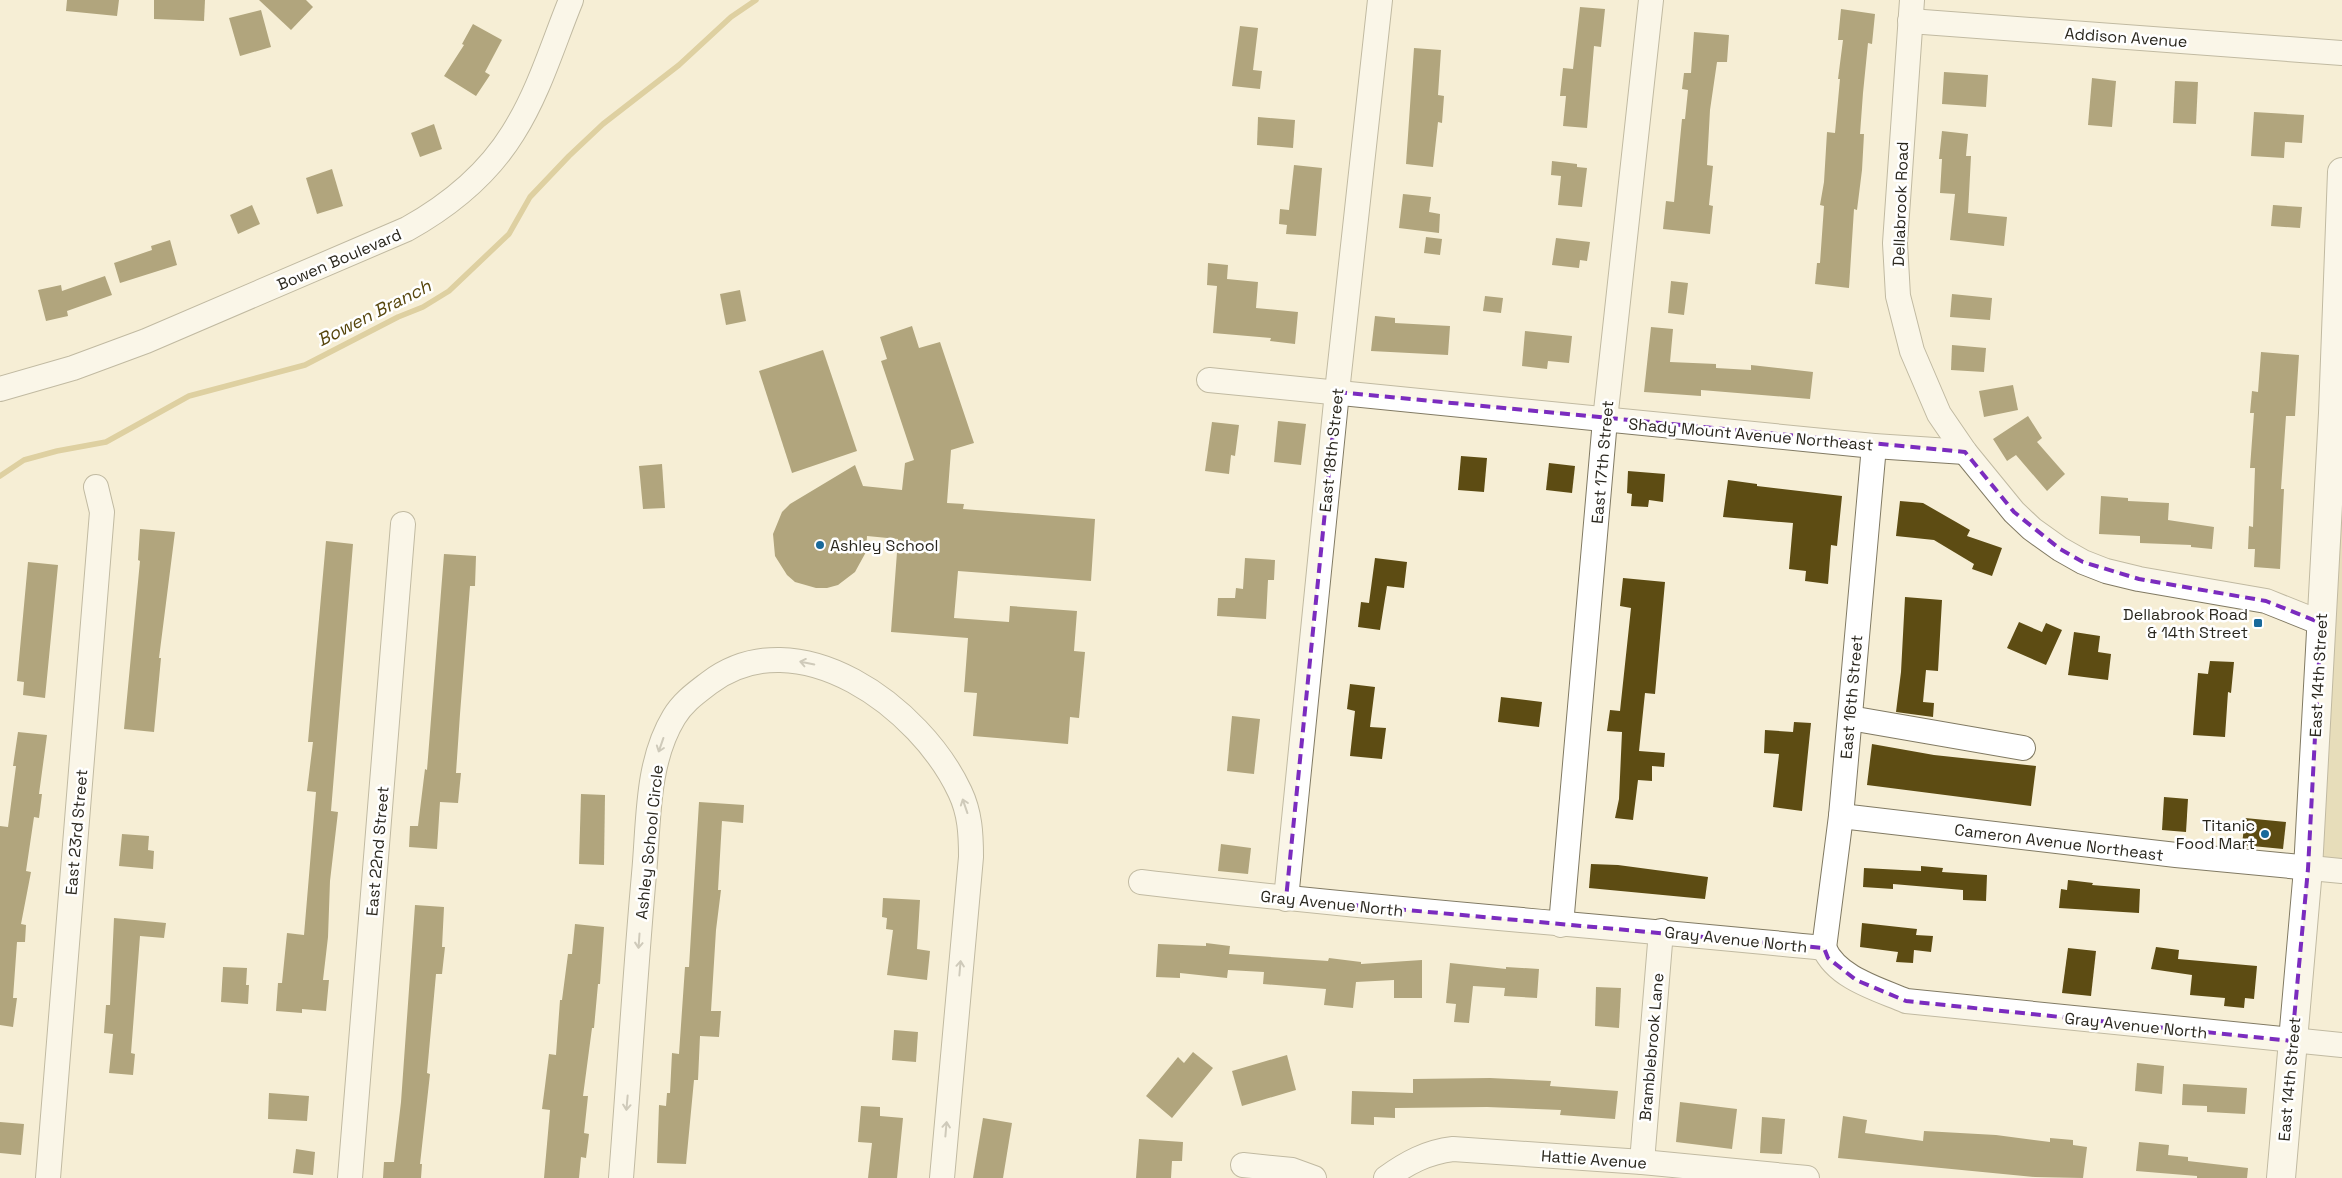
<svg xmlns="http://www.w3.org/2000/svg" width="2342" height="1178" viewBox="0 0 2342 1178" font-family="'Space Grotesk',sans-serif">
<style>
.green{fill:#d6c79a}
.lines{fill:none;stroke-linecap:round;stroke-linejoin:round}
.stream{stroke:#c1aa62;stroke-width:5.5}
.building{fill:#5d4c13}
.minor-casing{stroke:#817a63;stroke-width:26}
.major-casing{stroke:#817a63;stroke-width:30}
.minor{stroke:#fff;stroke-width:24}
.major{stroke:#fff;stroke-width:28}
.oneway{stroke:#9f9e9a}
.marked{fill:none;stroke:#7b2cbf;stroke-width:4;stroke-dasharray:10 6;stroke-linejoin:round}
.poi-dot{fill:#18699a;stroke:#fff;stroke-width:2}
.labels{text-anchor:middle;stroke-width:5;stroke-linejoin:round;paint-order:stroke}
.street-label{font-size:16px;fill:#2a271e;stroke:#fff}
.poi-label{font-size:16px;fill:#2a271e;stroke:#fff;text-anchor:end}
.water-label{font-size:18px;font-style:italic;fill:#57460d;stroke:#fff}
</style>
<rect width="100%" height="100%" fill="#f6eed5"/>
<polygon class="green" points="2342,489 2342,861 2321,859"/>
<g class="lines">
<polyline class="stream" points="0,476 24,460 57,451 106,442 189,396 305,365 398,317 423,307 449,291 509,234 530,197 569,156 603,124 679,65 731,17 756,0"/>
</g>
<g class="building">
<polygon points="67,0 119,0 117,16 66,11"/>
<polygon points="154,0 205,0 204,21 154,19"/>
<polygon points="259,0 306,0 313,7 291,30"/>
<polygon points="1580,7 1605,9 1601,47 1594,46 1587,128 1563,126 1566,96 1560,96 1563,68 1573,69"/>
<polygon points="1841,9 1875,14 1872,44 1868,43 1863,93 1860,134 1864,134 1862,170 1857,210 1854,209 1849,288 1815,284 1817,263 1820,263 1824,206 1820,205 1824,182 1827,132 1835,133 1840,79 1838,79 1843,40 1838,40"/>
<polygon points="261,10 271,47 240,56 229,18"/>
<polygon points="473,24 502,40 485,72 490,75 476,96 444,76 464,45 462,44"/>
<polygon points="1240,26 1258,28 1253,70 1262,71 1260,89 1232,86"/>
<polygon points="1694,32 1729,35 1727,62 1717,62 1710,110 1707,165 1713,166 1709,205 1713,206 1710,234 1663,229 1666,201 1674,202 1682,119 1685,119 1688,90 1682,89 1684,73 1691,73"/>
<polygon points="1414,48 1441,50 1438,95 1444,96 1442,123 1438,122 1433,167 1406,164"/>
<polygon points="1944,72 1988,75 1986,107 1942,104"/>
<polygon points="2092,78 2116,81 2112,127 2088,125"/>
<polygon points="2175,81 2198,82 2196,124 2173,123"/>
<polygon points="2254,112 2304,115 2302,143 2285,142 2284,158 2251,156"/>
<polygon points="1258,117 1295,120 1293,148 1257,145"/>
<polygon points="434,124 442,149 420,157 411,133"/>
<polygon points="1942,131 1968,134 1966,156 1971,156 1968,213 2007,217 2004,246 1950,240 1955,194 1940,193 1942,159 1939,159"/>
<polygon points="1552,161 1577,164 1577,167 1587,168 1582,207 1558,205 1561,176 1551,175"/>
<polygon points="1294,165 1322,168 1316,236 1286,234 1287,225 1279,224 1280,209 1289,210"/>
<polygon points="332,169 343,206 317,214 306,178"/>
<polygon points="1403,194 1431,197 1429,212 1440,214 1439,233 1399,228"/>
<polygon points="252,205 260,224 238,234 230,215"/>
<polygon points="2273,205 2302,207 2300,228 2271,226"/>
<polygon points="1426,237 1442,239 1440,255 1424,253"/>
<polygon points="1556,238 1590,242 1587,261 1580,260 1579,268 1552,265"/>
<polygon points="170,240 177,265 120,283 114,263 152,250 151,246"/>
<polygon points="1208,263 1228,265 1227,279 1258,282 1256,308 1298,312 1295,344 1270,341 1271,338 1213,333 1217,286 1207,285"/>
<polygon points="105,276 112,295 67,311 68,316 46,321 38,290 61,285 62,291"/>
<polygon points="1671,281 1688,283 1684,315 1668,313"/>
<polygon points="740,290 746,321 726,325 720,294"/>
<polygon points="1952,294 1992,298 1990,320 1950,317"/>
<polygon points="1485,296 1503,298 1501,313 1483,311"/>
<polygon points="1375,316 1395,318 1395,323 1450,326 1448,355 1371,351"/>
<polygon points="912,326 919,348 940,342 974,443 951,450 947,503 964,504 963,509 1095,519 1091,581 958,571 954,618 1009,622 1010,606 1077,611 1074,651 1085,652 1079,718 1070,717 1068,744 973,736 977,693 964,692 968,638 891,632 898,539 867,536 866,552 855,572 838,585 827,588 816,588 795,582 787,575 775,556 773,534 782,512 790,504 855,465 863,486 902,490 905,463 914,460 881,361 887,359 880,337"/>
<polygon points="1651,327 1673,329 1670,362 1716,364 1716,368 1751,370 1751,365 1813,372 1810,399 1701,390 1701,396 1644,392"/>
<polygon points="1525,331 1572,336 1569,363 1548,361 1547,369 1522,366"/>
<polygon points="1952,345 1986,348 1984,372 1951,370"/>
<polygon points="823,350 857,451 792,473 759,371"/>
<polygon points="2261,352 2299,355 2295,416 2286,416 2281,489 2284,489 2280,569 2254,567 2255,549 2248,549 2249,526 2253,527 2255,468 2250,468 2254,413 2250,413 2252,391 2258,392"/>
<polygon points="2013,385 2018,410 1984,417 1979,391"/>
<polygon points="2028,416 2042,438 2037,442 2065,474 2047,491 2016,455 2007,461 1993,439"/>
<polygon points="1278,421 1306,424 1301,465 1274,462"/>
<polygon points="1212,422 1239,425 1235,456 1231,455 1229,474 1205,471"/>
<polygon points="1461,456 1487,458 1484,492 1458,490"/>
<polygon points="1549,463 1575,466 1572,493 1546,490"/>
<polygon points="662,464 665,508 643,509 639,466"/>
<polygon points="1628,471 1665,474 1663,502 1649,500 1648,507 1631,506 1632,494 1627,493"/>
<polygon points="1728,480 1757,484 1757,486 1842,496 1837,546 1831,545 1828,584 1805,581 1806,571 1789,569 1793,523 1723,517"/>
<polygon points="2101,496 2128,498 2128,501 2169,503 2168,520 2214,527 2212,549 2191,547 2191,545 2140,543 2140,536 2099,534"/>
<polygon points="1900,501 1923,503 1970,530 1967,536 2002,548 1992,576 1972,569 1974,564 1934,540 1896,536"/>
<polygon points="140,529 175,532 159,658 161,658 154,732 124,729 140,561 138,560"/>
<polygon points="326,541 353,544 331,811 338,812 330,881 328,937 323,980 329,980 326,1011 302,1009 302,1013 276,1011 278,983 282,983 287,933 304,935 316,792 307,791 313,742 308,742"/>
<polygon points="444,554 476,556 475,586 470,586 460,714 456,773 461,773 458,803 440,802 437,849 409,847 410,826 418,826 425,769 427,770"/>
<polygon points="1245,558 1275,560 1274,580 1268,580 1266,619 1217,616 1218,598 1235,598 1236,588 1243,589"/>
<polygon points="1375,558 1407,562 1404,588 1387,586 1380,630 1358,627 1361,602 1369,603"/>
<polygon points="28,562 58,565 45,698 23,695 24,682 17,681"/>
<polygon points="1623,578 1665,582 1655,694 1645,693 1639,751 1665,753 1664,767 1652,766 1652,781 1638,780 1633,820 1615,818 1619,799 1622,732 1607,731 1610,710 1620,711 1631,608 1620,606"/>
<polygon points="1905,597 1942,600 1938,671 1926,670 1923,702 1934,703 1933,717 1896,712 1901,672"/>
<polygon points="2019,622 2042,632 2046,623 2062,630 2046,665 2007,648"/>
<polygon points="2074,632 2100,636 2098,652 2111,654 2108,680 2068,675"/>
<polygon points="2210,661 2234,662 2231,693 2228,692 2225,737 2193,735 2198,673 2208,674"/>
<polygon points="1350,684 1375,687 1370,727 1386,728 1382,759 1350,756 1355,711 1347,709"/>
<polygon points="1501,697 1542,702 1539,727 1498,722"/>
<polygon points="1232,716 1260,719 1254,774 1227,771"/>
<polygon points="1794,722 1811,723 1802,811 1773,807 1779,754 1764,753 1765,730 1793,732"/>
<polygon points="18,732 47,735 39,794 42,794 39,818 34,817 26,871 31,872 21,924 26,925 25,942 17,942 13,998 17,998 13,1027 0,1025 0,826 8,827 16,766 13,766"/>
<polygon points="1872,744 1934,755 2036,766 2031,806 1867,785"/>
<polygon points="581,794 605,795 604,865 579,864"/>
<polygon points="2164,797 2188,799 2186,832 2162,830"/>
<polygon points="699,802 744,805 743,823 722,821 718,890 721,890 716,930 711,1011 721,1011 719,1037 700,1036 698,1080 694,1080 686,1164 657,1163 659,1105 666,1106 667,1093 670,1093 672,1053 679,1054 685,967 689,967"/>
<polygon points="2245,818 2286,822 2283,849 2242,845"/>
<polygon points="122,834 149,836 148,850 154,851 153,869 119,866"/>
<polygon points="1221,844 1251,848 1248,874 1218,871"/>
<polygon points="1591,864 1618,865 1708,877 1705,899 1589,888"/>
<polygon points="1921,866 1943,868 1942,872 1987,875 1986,901 1963,900 1963,890 1893,884 1893,889 1863,887 1864,868 1921,871"/>
<polygon points="2068,880 2093,883 2092,885 2140,889 2139,913 2059,908 2061,889 2067,890"/>
<polygon points="883,898 920,900 917,949 930,951 927,980 887,975 893,930 886,929 887,918 882,917"/>
<polygon points="415,905 444,907 442,947 445,947 442,974 436,974 427,1073 430,1074 420,1164 422,1164 421,1178 383,1178 384,1162 394,1162 401,1102"/>
<polygon points="114,918 166,923 164,938 140,936 131,1053 135,1054 133,1075 109,1073 113,1034 104,1033 106,1005 110,1005"/>
<polygon points="1862,923 1917,929 1916,935 1933,936 1931,952 1914,950 1913,963 1896,962 1898,952 1860,947"/>
<polygon points="575,924 604,927 600,984 598,984 594,1028 592,1028 583,1096 588,1096 584,1133 589,1134 586,1158 581,1157 579,1178 544,1178 550,1110 542,1109 545,1086 549,1054 556,1055 560,1000 562,1000 568,954 572,954"/>
<polygon points="1206,943 1230,946 1229,954 1328,961 1329,958 1361,962 1361,964 1422,960 1422,998 1394,998 1394,980 1356,982 1353,1008 1324,1005 1326,989 1263,984 1264,972 1228,970 1227,978 1180,973 1180,978 1156,977 1158,944 1206,946"/>
<polygon points="2156,947 2179,950 2178,959 2257,966 2254,999 2245,998 2244,1008 2224,1006 2225,998 2190,995 2192,975 2151,969"/>
<polygon points="2068,948 2096,951 2091,996 2062,993"/>
<polygon points="1450,963 1506,969 1506,967 1539,969 1537,998 1504,996 1505,988 1473,986 1469,1023 1454,1022 1456,1004 1446,1003"/>
<polygon points="223,967 247,968 246,985 249,985 248,1004 221,1002"/>
<polygon points="1596,987 1621,988 1619,1028 1595,1026"/>
<polygon points="894,1030 918,1032 916,1062 892,1060"/>
<polygon points="1193,1052 1213,1068 1172,1118 1146,1096 1178,1057 1184,1063"/>
<polygon points="1287,1055 1296,1090 1242,1106 1232,1071"/>
<polygon points="2137,1063 2164,1066 2162,1094 2135,1091"/>
<polygon points="1490,1078 1551,1081 1550,1086 1618,1091 1615,1119 1560,1115 1561,1110 1487,1107 1395,1108 1395,1118 1374,1117 1374,1125 1351,1124 1352,1091 1413,1093 1413,1079"/>
<polygon points="2183,1084 2247,1088 2245,1114 2207,1112 2207,1106 2182,1105"/>
<polygon points="269,1093 309,1096 307,1121 268,1119"/>
<polygon points="1680,1102 1737,1109 1732,1149 1676,1142"/>
<polygon points="861,1106 880,1107 880,1116 903,1118 897,1178 868,1178 872,1143 858,1142"/>
<polygon points="1843,1116 1867,1120 1865,1133 1923,1141 1924,1131 1996,1135 2050,1142 2050,1138 2073,1140 2073,1145 2087,1147 2083,1178 2035,1177 1838,1158"/>
<polygon points="1762,1117 1785,1119 1782,1154 1760,1153"/>
<polygon points="983,1118 1012,1123 1003,1178 973,1178"/>
<polygon points="0,1122 24,1124 21,1155 0,1153"/>
<polygon points="1139,1139 1183,1142 1182,1161 1172,1161 1171,1178 1136,1178"/>
<polygon points="2139,1142 2169,1145 2168,1155 2188,1157 2188,1161 2248,1168 2247,1178 2197,1178 2197,1176 2136,1171"/>
<polygon points="296,1149 315,1152 313,1175 293,1173"/>
</g>
<g class="lines">
<g class="minor-casing">
<g id="minor">
<polyline points="1912,0 1895,243 1898,296 1912,351 1939,414 1965,452 2014,512 2032,529 2060,549 2083,562 2106,571 2139,579 2266,601 2321,623"/>
<polyline points="1910,21 2342,53"/>
<polyline points="1209,380 1874,446 1965,452"/>
<path d="M0,389L73,368L146,341L407,229C450,205 487,175 513,133C539,92 553,44 571,0"/>
<polyline points="1850,718 2023,748"/>
<polyline points="1841,816 2176,855 2342,871"/>
<path d="M1141,882C1368,909 1596,925 1824,948"/>
<polyline points="1286,899 1337,392 1380,0"/>
<polyline points="1561,925 1605,420 1651,0"/>
<path d="M1824,948C1837,978 1878,989 1906,1001L2342,1045"/>
<polyline points="1824,948 1841,816 1874,446"/>
<polyline points="1642,1162 1661,931"/>
<polyline points="1243,1165 1292,1170 1314,1178"/>
<polyline points="48,1178 102,512 96,487"/>
<polyline points="350,1178 403,524"/>
<path d="M621,1178C629,1077 635,975 644,874C649,822 646,763 674,717C683,702 696,693 709,683C798,616 921,708 960,792C970,813 971,834 971,857L942,1178"/>
<path d="M1386,1178C1407,1163 1427,1152 1453,1149L1642,1162L1807,1178"/>
</g>
</g>
<g class="major-casing">
<polyline id="major" points="2281,1178 2308,869 2333,413 2342,172"/>
</g>
<use href="#minor" class="minor"/>
<use href="#major" class="major"/>
</g>
<defs><path id="oneway-shaft" d="M-6 0H5M1.5-3L5.5 0L1.5 3" fill="none" stroke-width="1.6" stroke-linecap="round" stroke-linejoin="round" transform="scale(1.25)"/></defs>
<g class="oneway">
<use href="#oneway-shaft" transform="translate(807 663) rotate(-169)"/>
<use href="#oneway-shaft" transform="translate(661 745) rotate(109)"/>
<use href="#oneway-shaft" transform="translate(965 806) rotate(-109)"/>
<use href="#oneway-shaft" transform="translate(639 941) rotate(94)"/>
<use href="#oneway-shaft" transform="translate(960 968) rotate(-85)"/>
<use href="#oneway-shaft" transform="translate(627 1103) rotate(95)"/>
<use href="#oneway-shaft" transform="translate(946 1129) rotate(-85)"/>
</g>
<path d="M0 0H2342V1178H0ZM1337,392L1965,452L2014,512L2060,549L2083,562L2139,579L2266,601L2321,623L2308,869L2292,1041L1906,1001L1856,980L1828,958L1824,948L1286,899Z" fill="#f6eed5" fill-opacity=".55" fill-rule="evenodd"/>
<path class="marked" d="M1337,392L1965,452L2014,512L2060,549L2083,562L2139,579L2266,601L2321,623L2308,869L2292,1041L1906,1001L1856,980L1828,958L1824,948L1286,899Z"/>
<g class="poi-dot">
<circle cx="820" cy="545" r="5"/>
<rect x="2253" y="618" width="10" height="10" rx="2.5"/>
<circle cx="2265" cy="834" r="5"/>
</g>
<g class="labels">
<g class="street-label">
<text transform="translate(2126 37) rotate(4)" y="6">Addison Avenue</text>
<text transform="translate(1900 204) rotate(-88)" y="6">Dellabrook Road</text>
<text transform="translate(339 259) rotate(-23)" y="6">Bowen Boulevard</text>
<text transform="translate(1751 434) rotate(5)" y="6">Shady Mount Avenue Northeast</text>
<text transform="translate(1331 450) rotate(-84)" y="6">East 18th Street</text>
<text transform="translate(1602 462) rotate(-85)" y="6">East 17th Street</text>
<text transform="translate(2318 675) rotate(-87)" y="6">East 14th Street</text>
<text transform="translate(1851 697) rotate(-85)" y="6">East 16th Street</text>
<text transform="translate(76 832) rotate(-85)" y="6">East 23rd Street</text>
<text transform="translate(649 842) rotate(-84)" y="6">Ashley School Circle</text>
<text transform="translate(2059 842) rotate(7)" y="6">Cameron Avenue Northeast</text>
<text transform="translate(377 851) rotate(-85)" y="6">East 22nd Street</text>
<text transform="translate(1332 903) rotate(6)" y="6">Gray Avenue North</text>
<text transform="translate(1736 939) rotate(6)" y="6">Gray Avenue North</text>
<text transform="translate(2136 1025) rotate(6)" y="6">Gray Avenue North</text>
<text transform="translate(1651 1047) rotate(-85)" y="6">Bramblebrook Lane</text>
<text transform="translate(2289 1079) rotate(-85)" y="6">East 14th Street</text>
<text transform="translate(1594 1159) rotate(4)" y="6">Hattie Avenue</text>
</g>
<g class="poi-label">
<text x="830" y="551" text-anchor="start">Ashley School</text>
<text x="2248" y="620">Dellabrook Road<tspan x="2248" dy="18">&amp; 14th Street</tspan></text>
<text x="2255" y="831">Titanic<tspan x="2255" dy="18">Food Mart</tspan></text>
</g>
<g class="water-label">
<text transform="translate(374 313) rotate(-27)" y="6">Bowen Branch</text>
</g>
</g>
</svg>
